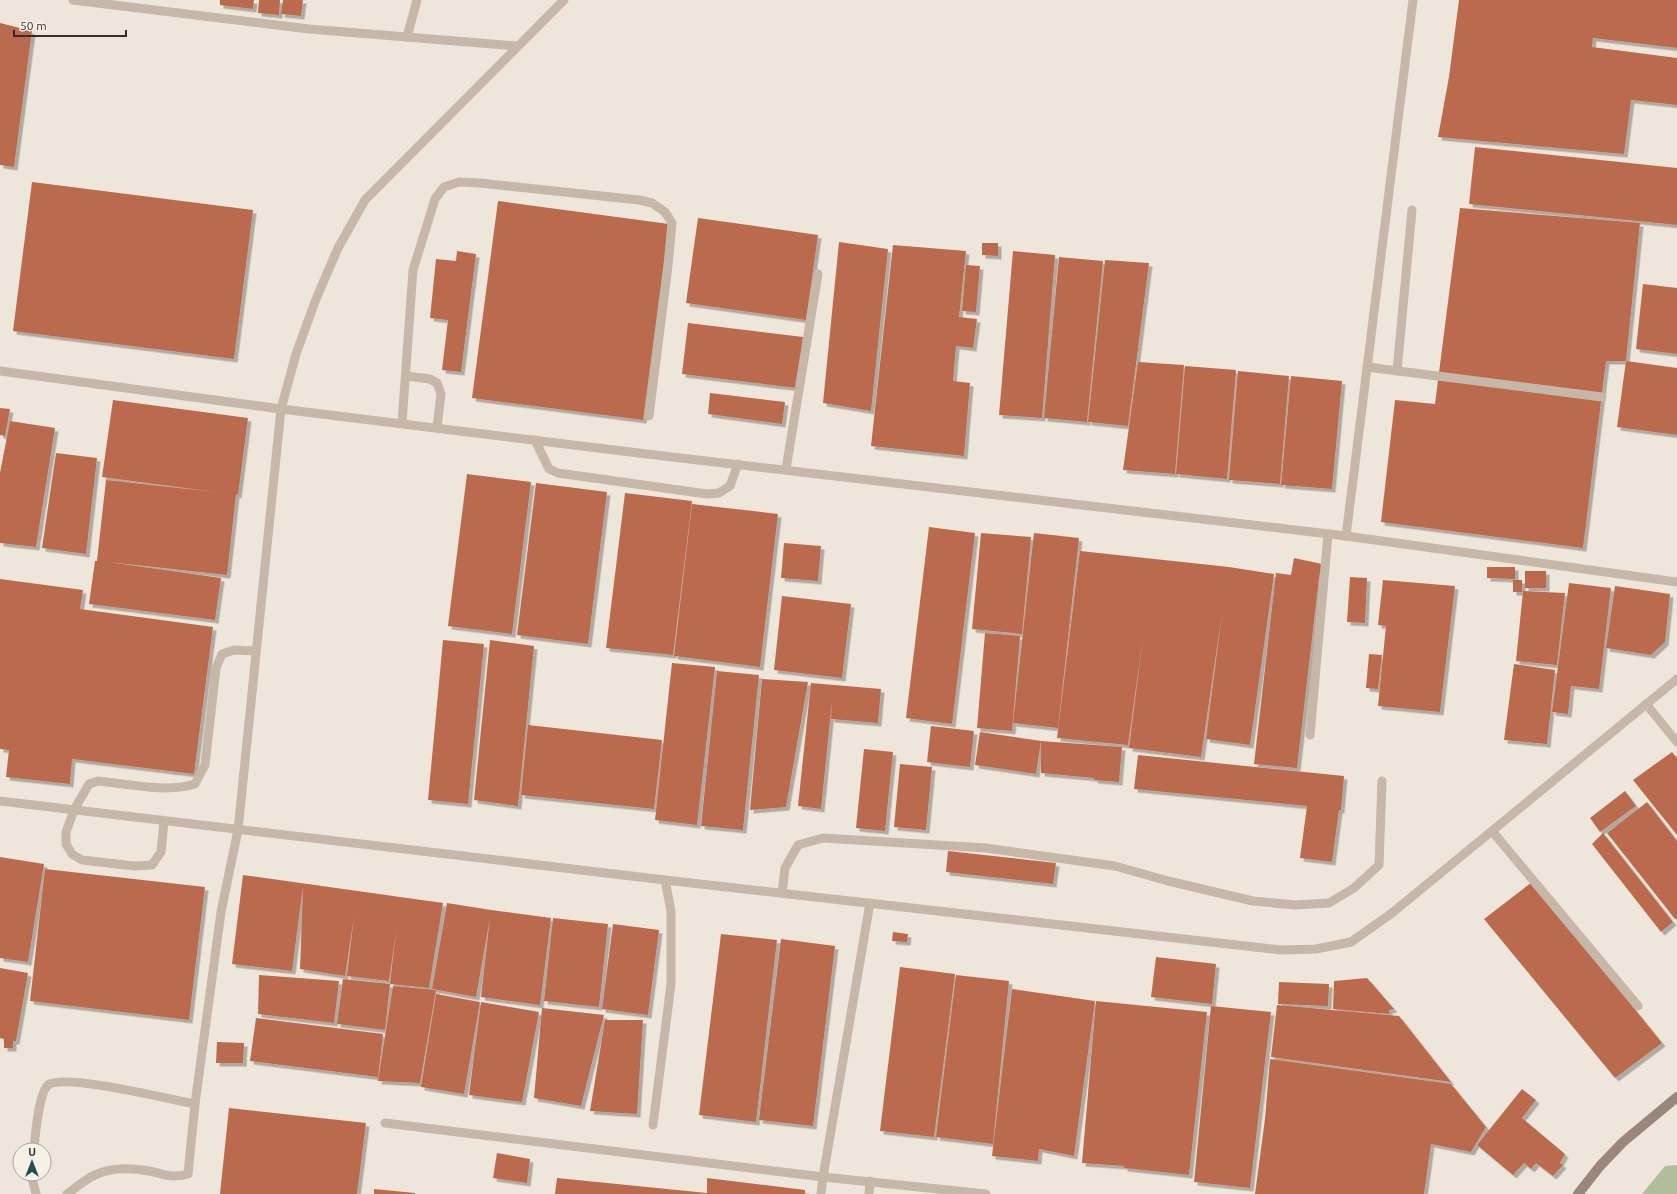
<svg xmlns="http://www.w3.org/2000/svg" width="1677" height="1194" viewBox="0 0 1677 1194" font-family="Ubuntu,sans-serif">
<style>
.green{fill:#b1bd9c}
.building{fill:#bb6b4d;filter:url(#shadow)}
.lines{fill:none;stroke-linecap:round;stroke-linejoin:round}
.service{stroke:#c6b7a8;stroke-width:9}
.secondary{stroke:#9a867a;stroke-width:10}
</style>
<defs>
<filter id="shadow"><feDropShadow dx="3.5" dy="3.5" stdDeviation="0" flood-color="#0004"/></filter>
</defs>
<rect width="100%" height="100%" fill="#efe6db"/>
<polygon class="green" points="1677,1165 1677,1194 1642,1194 1665,1166"/>
<g class="building">
<polygon points="220,0 254,0 253,9 220,5"/>
<polygon points="259,0 280,0 279,15 258,13"/>
<polygon points="283,0 303,0 301,16 281,14"/>
<polygon points="1459,0 1677,0 1677,48 1593,38 1592,47 1677,58 1677,105 1631,100 1624,154 1438,137 1449,77"/>
<polygon points="0,23 32,31 14,167 0,165"/>
<polygon points="1475,147 1677,168 1677,225 1469,204"/>
<polygon points="32,182 253,210 234,359 13,331"/>
<polygon points="498,201 669,224 643,420 472,398"/>
<polygon points="1460,208 1640,223 1626,361 1606,361 1583,548 1381,522 1395,400 1435,404"/>
<polygon points="698,218 818,235 806,320 686,303"/>
<polygon points="839,242 888,249 871,411 823,403"/>
<polygon points="982,243 998,243 998,256 982,255"/>
<polygon points="893,245 966,251 959,317 977,319 973,348 956,346 953,381 970,383 964,456 871,446"/>
<polygon points="457,251 476,254 461,372 442,370 448,320 430,318 436,259 456,261"/>
<polygon points="1013,251 1055,255 1042,418 999,415"/>
<polygon points="1059,257 1103,261 1087,422 1044,418"/>
<polygon points="1105,260 1149,263 1128,426 1088,422"/>
<polygon points="966,265 980,266 976,312 962,311"/>
<polygon points="1643,284 1677,288 1677,354 1636,349"/>
<polygon points="688,323 803,337 797,388 682,374"/>
<polygon points="1626,361 1677,368 1677,435 1617,427"/>
<polygon points="1138,362 1184,365 1175,474 1123,470"/>
<polygon points="1185,366 1236,370 1227,479 1176,474"/>
<polygon points="1238,371 1289,376 1280,484 1229,480"/>
<polygon points="1291,376 1342,381 1332,489 1281,485"/>
<polygon points="710,393 785,402 782,424 708,414"/>
<polygon points="113,400 248,418 238,495 236,494 227,575 108,562 221,578 215,620 89,604 95,561 97,561 106,480 215,492 102,477"/>
<polygon points="0,408 10,409 5,436 0,435"/>
<polygon points="10,421 55,428 36,547 0,543 0,473"/>
<polygon points="56,453 97,458 86,554 42,548"/>
<polygon points="467,474 531,482 512,634 448,626"/>
<polygon points="536,483 607,492 588,644 517,635"/>
<polygon points="625,493 692,501 673,655 606,648"/>
<polygon points="692,504 778,514 760,667 674,656"/>
<polygon points="929,527 975,533 952,724 906,718"/>
<polygon points="981,533 1031,537 1022,634 972,629"/>
<polygon points="1034,533 1079,538 1058,728 1013,723"/>
<polygon points="784,543 821,546 818,581 781,578"/>
<polygon points="1080,551 1229,567 1274,574 1250,745 1206,739 1222,613 1201,757 1129,748 1143,637 1128,745 1057,738"/>
<polygon points="1294,558 1322,564 1319,578 1297,768 1254,764 1276,573 1291,575"/>
<polygon points="1487,567 1515,567 1515,579 1487,578"/>
<rect x="1525" y="571" width="21" height="17"/>
<polygon points="1350,577 1367,578 1365,623 1347,622"/>
<polygon points="0,579 83,590 80,609 213,627 194,774 72,759 70,784 6,777 9,750 0,749"/>
<polygon points="1383,580 1455,586 1440,712 1378,706 1386,626 1378,625"/>
<rect x="1513" y="580" width="9" height="12"/>
<polygon points="1569,583 1611,588 1599,689 1571,686 1568,714 1552,712"/>
<polygon points="1615,586 1670,594 1665,642 1651,655 1606,648"/>
<polygon points="1523,591 1565,593 1557,665 1516,661"/>
<polygon points="782,596 851,604 842,678 774,670"/>
<polygon points="985,633 1020,636 1012,731 977,728"/>
<polygon points="443,640 484,644 468,804 428,800"/>
<polygon points="490,640 534,646 518,806 474,800"/>
<polygon points="1369,654 1382,655 1378,689 1366,688"/>
<polygon points="672,663 715,667 697,825 655,820"/>
<polygon points="1514,664 1555,670 1547,744 1504,740"/>
<polygon points="717,671 759,675 743,830 701,826"/>
<polygon points="762,679 808,682 786,807 750,810"/>
<polygon points="811,683 881,689 878,723 831,719 832,701 821,809 798,806"/>
<polygon points="528,725 662,740 654,809 521,795"/>
<polygon points="931,726 974,731 970,767 927,762"/>
<polygon points="980,732 1041,741 1036,774 975,765"/>
<polygon points="1041,741 1122,747 1119,782 1094,780 1095,771 1094,778 1041,773"/>
<polygon points="864,749 893,752 885,831 856,828"/>
<polygon points="1672,752 1677,758 1677,835 1633,780"/>
<polygon points="1138,755 1344,776 1341,810 1339,810 1332,862 1300,858 1307,806 1134,789"/>
<polygon points="900,764 932,767 926,830 894,827"/>
<polygon points="1625,791 1636,806 1600,832 1590,818"/>
<polygon points="1647,802 1677,841 1677,918 1675,919 1607,833"/>
<polygon points="1603,833 1673,922 1661,932 1592,844"/>
<polygon points="948,851 1056,863 1053,884 946,872"/>
<polygon points="0,857 44,864 28,962 0,958"/>
<polygon points="45,869 205,887 189,1020 30,1001"/>
<polygon points="243,875 443,903 429,988 390,984 396,931 389,981 347,976 354,916 345,976 300,969 303,886 292,971 232,964"/>
<polygon points="1532,882 1662,1043 1615,1078 1484,919"/>
<polygon points="447,903 491,910 551,918 540,1005 481,997 490,918 476,997 432,989"/>
<polygon points="553,918 608,924 599,1007 544,1001"/>
<polygon points="613,924 659,930 648,1015 602,1009"/>
<polygon points="893,932 908,934 907,942 892,941"/>
<polygon points="721,934 777,940 756,1122 699,1115"/>
<polygon points="781,939 835,946 813,1126 759,1120"/>
<polygon points="1156,957 1216,964 1212,1004 1151,997"/>
<polygon points="900,967 955,974 934,1137 880,1131"/>
<polygon points="0,968 28,973 16,1041 13,1041 13,1048 4,1048 4,1039 0,1038"/>
<polygon points="259,975 339,981 334,1023 258,1014"/>
<polygon points="956,975 1009,981 993,1144 936,1137"/>
<polygon points="1367,978 1394,1009 1389,1010 1389,1014 1333,1009 1334,981"/>
<polygon points="343,979 390,984 385,1030 337,1024"/>
<polygon points="1279,982 1329,984 1328,1006 1278,1004"/>
<polygon points="393,986 436,990 420,1083 378,1081"/>
<polygon points="1012,989 1095,1001 1074,1156 1039,1149 1038,1161 992,1156"/>
<polygon points="436,994 480,1002 464,1094 421,1087"/>
<polygon points="1096,1001 1207,1012 1189,1175 1124,1168 1124,1166 1082,1163"/>
<polygon points="481,1002 539,1012 522,1102 469,1095"/>
<polygon points="1277,1005 1399,1016 1451,1082 1271,1057"/>
<polygon points="1211,1006 1271,1012 1250,1188 1194,1182"/>
<polygon points="542,1008 604,1015 581,1106 534,1098"/>
<polygon points="256,1018 383,1034 378,1077 250,1061"/>
<polygon points="605,1020 643,1020 637,1114 590,1111"/>
<polygon points="217,1042 244,1043 243,1063 216,1063"/>
<polygon points="1270,1059 1451,1084 1486,1127 1471,1152 1431,1144 1424,1194 1255,1194 1265,1119"/>
<polygon points="1522,1089 1536,1100 1522,1118 1565,1154 1560,1163 1563,1165 1553,1176 1536,1163 1531,1169 1524,1163 1513,1175 1477,1145"/>
<polygon points="229,1108 366,1123 357,1194 220,1194"/>
<polygon points="497,1153 530,1159 527,1183 493,1178"/>
<polygon points="557,1178 707,1193 707,1178 805,1190 805,1194 555,1194"/>
<polygon points="374,1189 415,1193 415,1194 374,1194"/>
</g>
<g class="lines">
<g class="service">
<polyline points="73,0 309,29 517,46"/>
<polyline points="407,37 417,0"/>
<polyline points="1367,367 1602,397"/>
<polyline points="0,371 281,409 655,455 1346,536 1677,582"/>
<polyline points="1397,371 1412,210"/>
<polyline points="406,376 430,379 437,383 441,394 437,427"/>
<polyline points="402,423 413,270 435,199 444,187 459,182 480,183 639,200 652,203 665,212 672,223 668,266 649,416"/>
<polyline points="535,440 549,469 558,473 707,494 719,493 730,486 738,464"/>
<polyline points="786,469 818,274"/>
<polyline points="1346,536 1413,0"/>
<polyline points="1646,704 1677,742"/>
<polyline points="1310,735 1328,534"/>
<polyline points="0,801 665,880 1281,950 1316,949 1351,942 1392,913 1677,679"/>
<path d="M164,821L161,852L152,865L134,866L82,860L72,854L66,844V832L74,810L89,784L98,781C128,784 167,793 195,784L205,765L216,668L222,654L234,650L256,651"/>
<polyline points="1492,831 1638,1006"/>
<polyline points="782,893 785,868 798,845 823,838 986,848 1115,866 1168,881 1253,901 1295,905 1329,903 1354,888 1379,865 1382,781"/>
<polyline points="385,1123 823,1177 870,903"/>
<polyline points="653,1125 671,984 671,911 665,880"/>
<path d="M34,1150C35,1137 39,1093 48,1085C65,1073 172,1100 195,1104L221,912L238,830L281,409L296,354L316,299L338,248L365,200L564,0"/>
<polyline points="31,1174 36,1194"/>
<path d="M67,1194C76,1188 85,1179 95,1175C111,1167 132,1168 149,1171C165,1174 170,1179 188,1174L195,1104"/>
<polyline points="821,1194 823,1177 986,1194"/>
<polyline points="869,1194 870,1181"/>
</g>
<polyline class="secondary" points="1578,1194 1600,1166 1623,1142 1677,1097"/>
</g>
<g transform="translate(32 1162)"><circle r="19" fill="#f7f0e7" stroke="#a9a29b"/>
<path d="M0-3L7 15L0 10L-7 15Z" fill="#214d52"/>
<text y="-6" font-size="11" font-weight="bold" text-anchor="middle" fill="#342c28">U</text>
</g>
<path d="M14 30v6h112v-6" fill="none" stroke="#342c28" stroke-width="2"/>
<text x="20" y="30" font-size="12" fill="#342c28" stroke="#f7f0e7" stroke-width="3" paint-order="stroke">50 m</text>
</svg>
